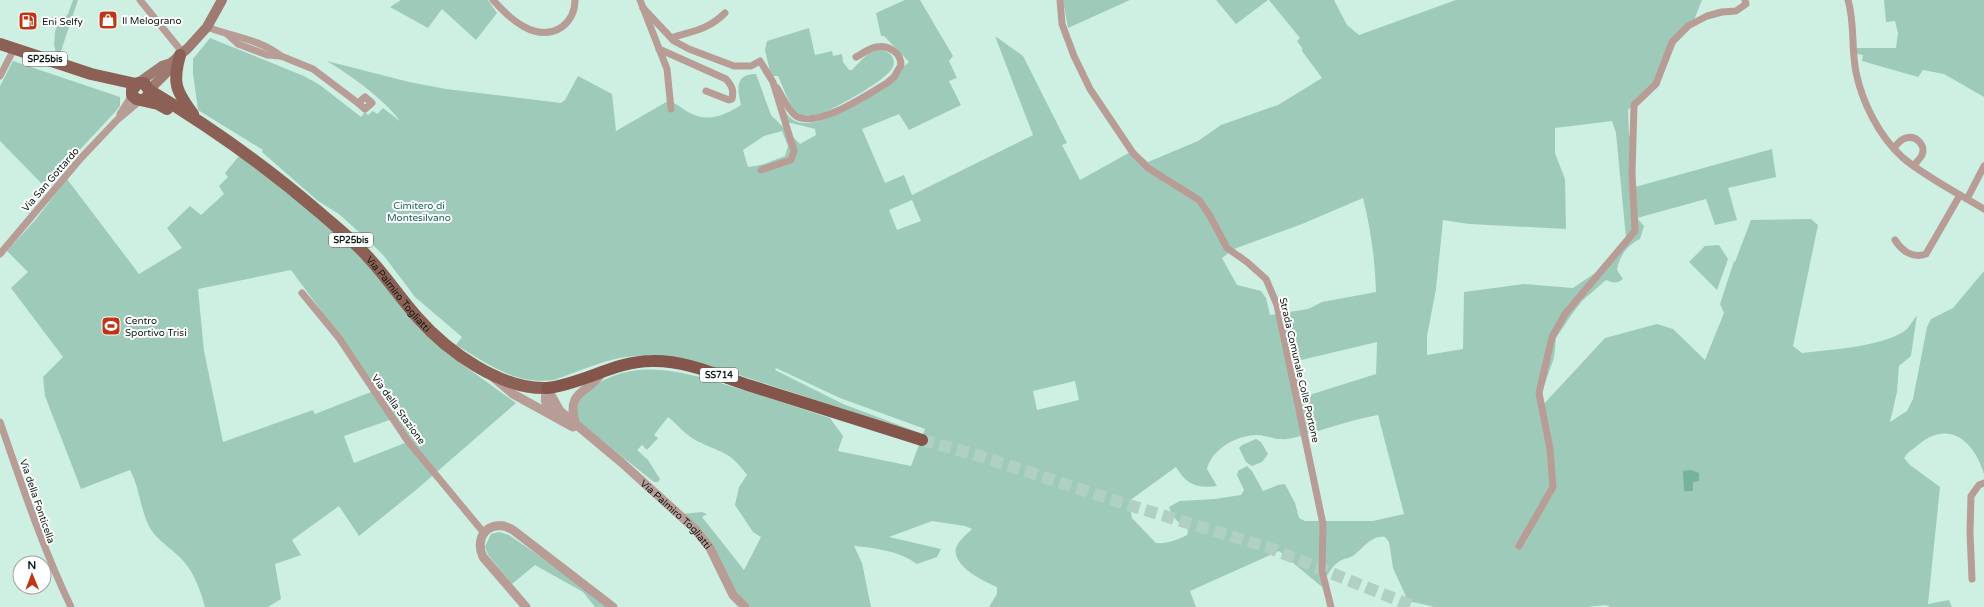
<svg xmlns="http://www.w3.org/2000/svg" width="1984" height="607" viewBox="0 0 1984 607" font-family="'Varela Round',sans-serif">
<style>
.green{fill:#9ecbb9;fill-rule:evenodd}
.water{fill:#76b39c}
.lines{fill:none;stroke-linecap:round;stroke-linejoin:round}
.trunk-tunnel{stroke:#b0d0c3;stroke-width:12;stroke-dasharray:12 6;stroke-linecap:butt}
.minor{stroke:#b89d97;stroke-width:7}
.tertiary{stroke:#b89d97;stroke-width:9}
.secondary{stroke:#9f7a71;stroke-width:10}
.primary{stroke:#8d6055;stroke-width:12}
.trunk{stroke:#84554a;stroke-width:12}
.labels{text-anchor:middle;stroke-width:4;stroke-linejoin:round;paint-order:stroke}
.shield{fill:#fff;stroke:#565f5b;stroke-width:1}
.shield-label{font-size:9px;font-weight:bold;fill:#0d1a15}
.poi-label{font-size:10px;fill:#0d1a15;stroke:#fff;text-anchor:start}
.street-label{font-size:10px;fill:#0d1a15;stroke:#fff}
.park-label{font-size:10px;fill:#18654e;stroke:#fff}
</style>
<rect width="100%" height="100%" fill="#cdf0e2"/>
<g class="green">
<polygon points="73,0 78,0 60,54 56,53 54,44 55,32 57,25 68,14"/>
<polygon points="401,0 488,0 497,13 476,40 442,9 428,28 390,7"/>
<path d="M905,0H920L953,56L949,61L957,78L949,81L961,105L909,130L899,114L862,129L885,183L904,175L912,195L1033,135L995,36L1023,56L1067,143L1062,145L1080,180L1134,150L1148,162L1198,141L1221,125L1278,105L1322,78L1302,51V48L1297,41L1300,38L1269,0H1334L1347,25L1359,35L1456,0H1702L1691,28L1676,43L1659,85L1639,97L1628,110L1629,134L1635,146V187L1772,149L1776,177L1728,188L1737,220L1715,225L1706,199L1637,218L1644,226L1640,239C1627,245 1619,257 1617,270L1623,279C1617,284 1613,283 1606,280L1582,301L1572,314L1556,338L1554,358L1543,389L1541,407L1605,338L1657,324L1673,329L1705,360L1724,313L1720,304L1734,261L1735,262L1751,220L1811,219L1818,225L1793,346L1802,353C1828,350 1890,346 1908,328C1911,324 1914,319 1917,315L1911,356L1899,366L1897,392L1890,422L1907,411L1913,399L1927,327L1931,319L1953,308L1984,271V474C1974,441 1949,419 1918,445C1913,449 1908,452 1904,458L1910,465L1940,487L1928,604L1949,600L1952,607H1611L1605,605L1587,607H1435L1408,601L1393,568L1389,542L1385,537C1371,535 1364,548 1354,555C1351,558 1346,558 1342,560C1332,564 1326,577 1322,587L1279,551L1190,591L1196,607H989L997,594V587C983,581 952,566 956,548C958,541 967,534 972,529L965,526L932,521L889,537L941,549L937,557L917,564C899,551 876,548 854,546L862,563L871,607H750L740,598L682,514L702,512L707,514L702,517L744,570L761,537L753,532L735,505L739,487L747,475C730,451 721,453 697,441C685,435 678,425 668,417L654,435L658,438L647,450L642,445L637,450L648,460L660,479L658,482H654L580,423L576,417L577,399C628,352 682,371 740,389C770,398 800,408 830,418L843,436L838,451L911,466L925,429L840,398L776,368L775,370L843,404L920,433L921,434C873,419 824,403 776,387C731,373 683,352 635,356C607,358 580,371 554,380C514,385 489,364 456,345L462,337L415,297L384,256L370,242L339,214L318,201L262,152L263,150L198,110L193,74V59L210,38L304,76L320,85L361,117L365,112L368,115L373,111L377,114L383,108L400,121C384,99 350,75 327,61L409,82L446,89L561,103L565,100L578,76L612,94L616,131L668,101C677,103 682,109 690,113C708,123 725,115 741,105C737,89 735,74 756,74L771,115L800,144L816,135L815,129L787,122L781,105C785,111 788,117 795,121C814,130 859,105 874,93C886,83 897,72 909,62L884,36H881L876,13ZM1612,121L1616,133L1626,238L1601,269L1573,288L1524,284L1464,292L1463,349L1427,355V336L1436,289L1443,220L1469,224L1566,229L1565,179L1555,153V128ZM782,131L788,146L785,156L761,165L748,167L743,150L764,136ZM1363,198C1371,230 1375,260 1376,292L1322,302L1308,309L1270,315L1266,298L1261,291L1237,285L1222,258L1234,249L1302,224ZM912,200L921,221L897,230L889,210ZM1377,342L1376,374L1306,396L1297,361ZM1075,381L1079,400L1037,410L1033,391ZM1378,415L1404,514L1373,521H1305L1299,518L1295,503L1285,484L1278,485L1263,491L1252,471L1247,466L1238,471L1237,475L1244,490L1241,495L1215,499L1180,501L1169,507C1172,516 1178,524 1187,527L1188,531L1187,535C1177,540 1167,544 1156,543L1132,518L1129,501L1176,467C1186,484 1197,489 1217,486L1207,469C1212,449 1237,435 1257,435C1272,436 1276,442 1293,438C1321,431 1349,420 1378,415Z"/>
<polygon points="1063,0 1130,0 1068,28"/>
<polygon points="1216,0 1268,0 1236,24"/>
<polygon points="1884,0 1984,0 1984,97 1944,74 1923,70 1918,77 1862,61 1863,55 1857,54 1857,48 1896,48 1898,33 1895,21 1886,22"/>
<path d="M809,28L815,55L832,51L833,56L842,54L843,62L849,70H852C858,64 865,55 872,51C882,46 898,55 893,67C886,81 840,105 825,112C817,115 806,117 798,113C790,108 782,84 778,76H771L765,50L767,41Z"/>
<polygon points="13,61 120,97 120,106 116,111 45,187 0,141 0,86"/>
<path d="M239,156L274,181L364,257L422,329L445,352L516,403L416,490L359,536L339,506L292,540L301,555L275,564L281,599L268,607H205C201,592 195,575 185,563C175,550 158,542 150,528C140,510 140,488 130,470L81,489L45,396L43,377L63,357L11,288L28,272L7,251L36,219L67,179L139,274L182,248L167,228L190,206L201,215L224,194L219,186L228,177L225,173ZM291,270L342,339L376,390L315,414L313,410L223,442L204,351L198,289ZM395,418L410,441L354,463L344,436Z"/>
<polygon points="1719,245 1728,259 1717,290 1689,262 1705,246"/>
<polygon points="1256,439 1261,442 1268,454 1262,462 1252,466 1246,462 1239,448 1242,445"/>
<polygon points="499,532 509,535 535,553 610,607 595,607 583,592 535,565 512,584 488,555 485,546 491,534"/>
</g>
<polygon class="water" points="1691,470 1699,473 1699,481 1693,482 1693,491 1684,491 1683,471"/>
<g class="lines">
<polyline class="trunk-tunnel" points="922,440 977,455 1116,501 1267,547 1415,607"/>
<g class="minor">
<polyline points="140,0 183,53"/>
<path d="M493,0C509,18 536,44 562,27C571,20 575,11 575,0"/>
<polyline points="640,0 667,69 671,109"/>
<polyline points="1060,0 1062,24 1074,56 1090,89 1133,153 1148,168 1199,200 1210,216 1227,248 1247,262 1266,279 1277,305 1323,524 1322,571 1331,607"/>
<path d="M1848,0C1855,23 1851,48 1856,72C1862,102 1879,136 1902,157C1924,176 1959,194 1984,209"/>
<polyline points="643,8 674,41 689,49 734,66 751,66 760,61 773,82 794,151 791,160 761,170"/>
<path d="M207,27C233,37 259,39 281,56"/>
<polyline points="228,35 238,44 267,55 281,56 313,69 358,103 365,109 372,103 365,97 358,103"/>
<path d="M671,38C692,31 708,30 725,13"/>
<path d="M659,49L726,79C732,86 734,90 732,99L729,100L706,91"/>
<polyline points="0,76 14,49"/>
<path d="M777,88C782,96 788,110 796,116C818,129 868,94 887,83L894,77L901,65C901,52 888,45 876,47C869,48 862,54 856,57"/>
<polyline points="120,114 132,95"/>
<path d="M1894,148C1897,144 1901,139 1906,138C1916,135 1926,145 1922,155C1920,159 1916,162 1914,166"/>
<polyline points="1967,199 1984,166"/>
<path d="M1895,240C1902,251 1913,259 1926,254L1960,195"/>
<polyline points="0,254 81,158 117,120 141,100"/>
<polyline points="302,293 339,338 407,440 484,533"/>
<path d="M0,422C22,485 42,547 71,607"/>
<polyline points="1519,546 1553,487 1550,449 1539,393 1552,337 1565,314 1635,231 1632,174 1634,105 1656,84 1672,42 1688,26 1707,16 1722,12 1736,11 1746,4 1745,0"/>
<polyline points="1972,579 1970,532 1971,496 1979,485 1984,483"/>
</g>
<g class="tertiary">
<polyline points="494,378 513,394 573,427"/>
<path id="s1" d="M547,388L560,411L621,462L695,529L710,548L733,595L745,607"/>
<path d="M547,388C544,400 544,405 554,413"/>
<path d="M576,425C564,389 590,394 603,371"/>
<path d="M526,607L483,557C473,535 492,517 513,530L613,607"/>
</g>
<g class="secondary">
<polyline points="138,83 162,66 171,63 188,48 207,27 222,0"/>
<polyline points="149,90 167,72 171,63"/>
</g>
<g class="primary">
<polyline points="0,44 91,74 136,84"/>
<path d="M180,55C172,83 176,91 193,114"/>
<path id="s2" d="M149,90C209,126 266,166 319,212C335,226 353,240 368,257C386,276 400,298 418,318C447,351 501,390 547,388"/>
<polyline points="144,100 149,95 149,90 144,83 138,83 132,90 132,95 136,99 158,104 167,109"/>
</g>
<path class="trunk" d="M547,388C583,384 615,361 652,361C685,360 720,376 751,386C808,404 865,422 922,440"/>
</g>
<defs>
<g id="shop-square" transform="scale(1)"><rect x="-9" y="-9" width="18" height="18" rx="4" fill="#bf3515" stroke="#fff"/><path d="M-5-2.5h2.3a2.7 3.5 0 0 1 5.4 0H5L5.5 6h-11ZM-1.5-2.5h3a1.5 2.3 0 0 0-3 0Z" fill="#fff"/></g>
<g id="fuel-square" transform="scale(1)"><rect x="-9" y="-9" width="18" height="18" rx="4" fill="#bf3515" stroke="#fff"/><path d="M-5.5-6h7V0h2V4h1.3V-2.5L3-4.5l.8-.8L6-3V5H2.5V1h-1V6h-7ZM-4.2-4.7v3.2H.2V-4.7Z" fill="#fff"/></g>
<g id="stadium-square" transform="scale(1)"><rect x="-9" y="-9" width="18" height="18" rx="4" fill="#bf3515" stroke="#fff"/><path d="M0-5a6.5 5 0 1 0 0 10a6.5 5 0 1 0 0-10ZM-3.5-1.8h7v3.6h-7Z" fill="#fff"/></g>
</defs>
<g fill-rule="evenodd">
<use href="#shop-square" x="108" y="20"/>
<use href="#fuel-square" x="28" y="21"/>
<use href="#stadium-square" x="111" y="326"/>
</g>
<g class="labels">
<g class="shield">
<rect x="23" y="52" width="44" height="14" rx="3"/>
<rect x="329" y="233" width="44" height="14" rx="3"/>
<rect x="700" y="368" width="38" height="14" rx="3"/>
</g>
<g class="shield-label">
<text x="45" y="62">SP25bis</text>
<text x="351" y="243">SP25bis</text>
<text x="719" y="378">SS714</text>
</g>
<g class="poi-label">
<text x="122" y="24">Il Melograno</text>
<text x="42" y="25">Eni Selfy</text>
<text x="125" y="324">Centro<tspan x="125" dy="12">Sportivo Trisi</tspan></text>
</g>
<g class="street-label">
<text transform="translate(50 179) rotate(-49)" y="4">Via San Gottardo</text>
<text dy="4" stroke="none"><textPath href="#s2" startOffset="324">Via Palmiro Togliatti</textPath></text>
<text transform="translate(1300 370) rotate(77)" y="4">Strada Comunale Colle Portone</text>
<text transform="translate(399 409) rotate(54)" y="4">Via della Stazione</text>
<text transform="translate(38 501) rotate(71)" y="4">Via della Fonticella</text>
<text dy="4" stroke="none"><textPath href="#s1" startOffset="182">Via Palmiro Togliatti</textPath></text>
</g>
<g class="park-label">
<text x="419" y="209">Cimitero di<tspan x="419" dy="12">Montesilvano</tspan></text>
</g>
</g>
<g transform="translate(32 575) rotate(359)"><circle r="19" fill="#ffffff" stroke="#9ea3a1"/>
<path d="M0-3L7 15L0 10L-7 15Z" fill="#bf3515"/>
<text y="-6" font-size="11" font-weight="bold" text-anchor="middle" fill="#0d1a15">N</text>
</g>
</svg>
